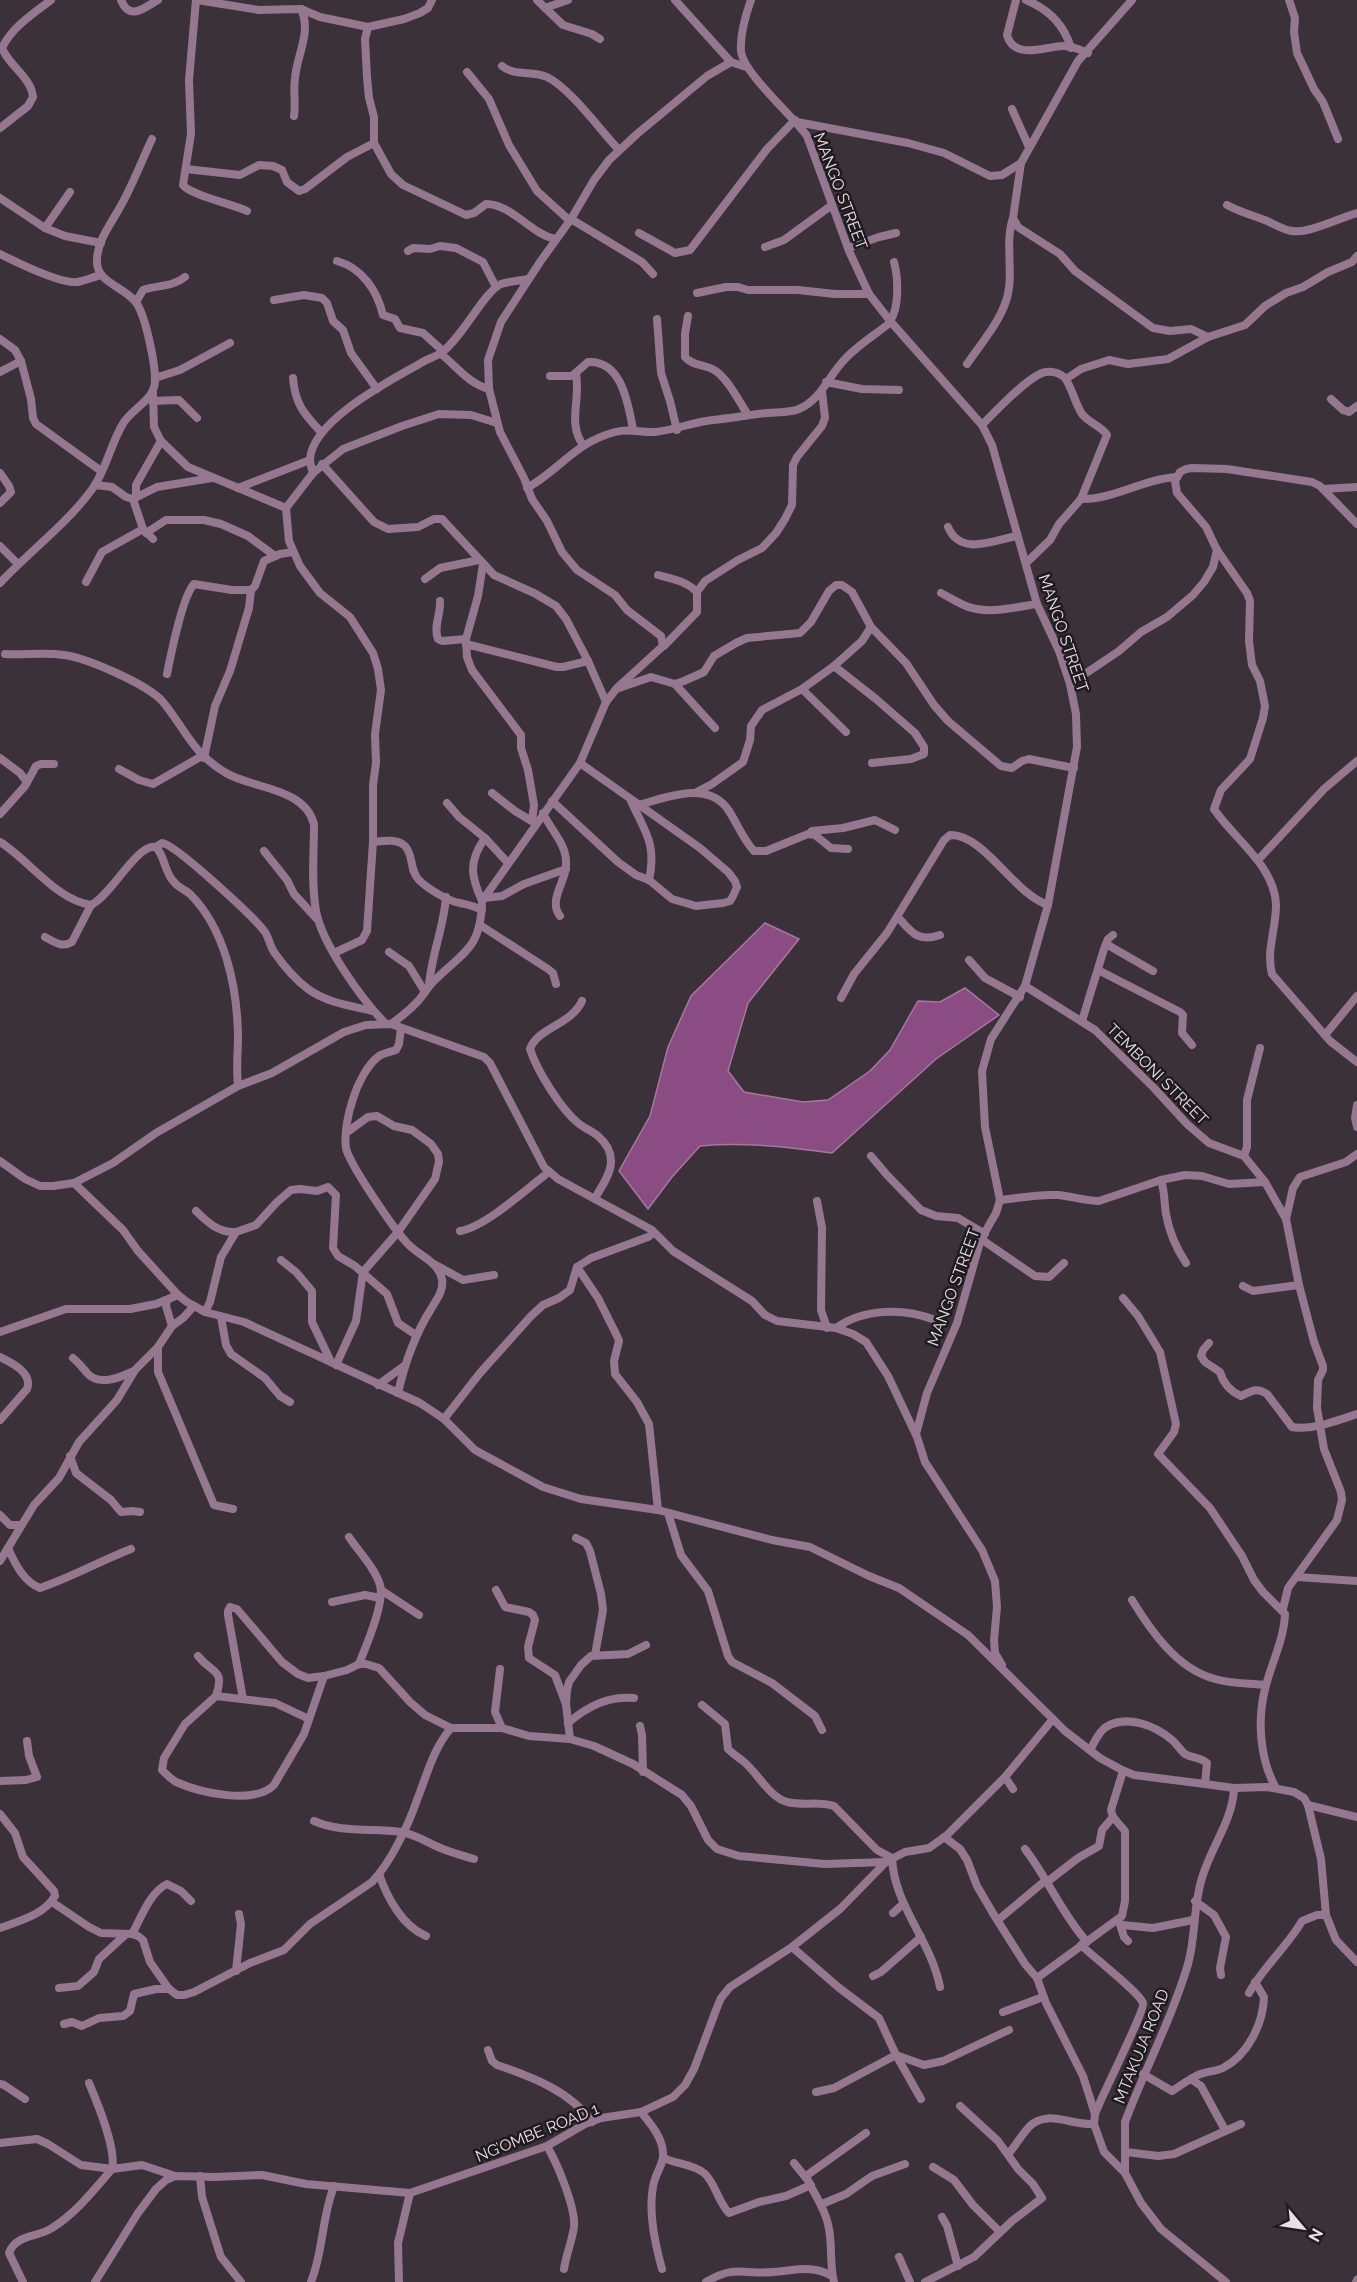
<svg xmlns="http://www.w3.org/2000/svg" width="1357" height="2282" viewBox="0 0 1357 2282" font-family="Raleway,sans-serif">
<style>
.water{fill:#8a4c82;stroke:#a678a0;stroke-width:1.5}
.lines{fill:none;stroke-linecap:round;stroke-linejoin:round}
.minor{stroke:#957890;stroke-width:8}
.labels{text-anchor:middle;stroke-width:5;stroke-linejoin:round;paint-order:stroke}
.street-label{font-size:16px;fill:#e7e0e5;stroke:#1f1a1e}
</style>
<rect width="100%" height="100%" fill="#3a3139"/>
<path class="water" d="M765,923L799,939L748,1003L728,1071L744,1092L803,1102L828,1100L870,1071L890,1050L918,1001L940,1002L965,988L999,1015L936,1059L832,1153C788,1147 745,1142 700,1146L672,1177L648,1209L619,1171L650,1116L668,1047L691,996Z"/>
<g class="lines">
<g class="minor">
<path d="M121,0C130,22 145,7 158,0"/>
<path d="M196,0L189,80L191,134L183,185C190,195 232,204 247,211"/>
<polyline points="197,0 259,10 301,9 320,17 368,27 404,19 420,13 428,8 432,0"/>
<polyline points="537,0 563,25 592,34 600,39"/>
<polyline points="675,0 731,62 746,67"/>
<path d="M751,0C746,14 740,36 741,51C743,73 792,115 807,136L849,251L869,294L891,322L982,425L992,445L1037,604L1059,651L1070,684L1076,714L1077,747L1048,905L1025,986L991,1039L982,1071L985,1127L1000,1200L996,1213L981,1239L957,1323L927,1393L916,1434"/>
<path d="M1016,0L1007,35C1014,61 1046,46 1064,46C1072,46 1081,50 1088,53"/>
<path d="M1026,0C1048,9 1064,24 1071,48"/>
<polyline points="1289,0 1295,18 1294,32 1297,53 1314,89 1323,102 1338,139"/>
<polyline points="545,8 568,0"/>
<path d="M368,27L365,39L367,77L369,98L374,117V143L391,174L403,185L466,215L474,213L486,204C512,204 533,236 556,239"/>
<path d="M502,66C515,77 533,70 547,77C571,89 600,130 619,150"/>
<polyline points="467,72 489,99 509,145 537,191 570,221"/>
<polyline points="1012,109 1029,147"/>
<path d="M294,116C296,103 293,91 295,78C297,54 312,32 301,9"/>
<polyline points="797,122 908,143 944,153 990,176 1002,175 1021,163 1078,61 1132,0"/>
<path d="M0,128L28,106L33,97C31,77 9,66 2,48C12,27 34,13 51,0"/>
<polyline points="1021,163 1013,218 1018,227 1060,254 1075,271 1153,328 1170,331 1191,329 1208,337"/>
<polyline points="186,169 240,175 259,165 273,166 282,170 287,182 299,191 305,189 347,157 374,143"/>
<polyline points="0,198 45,228 65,236 101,243"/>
<path d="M1227,205C1240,212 1249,214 1262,219C1279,225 1287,235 1307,230C1324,226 1340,218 1357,213"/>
<polyline points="571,219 642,262 653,274"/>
<polyline points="45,228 70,192"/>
<polyline points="639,233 675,253 690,250 767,149 795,120"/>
<polyline points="765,247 784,240 832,205"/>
<polyline points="848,248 879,237 896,233"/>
<polyline points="408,251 413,248 430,249 440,246 456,248 483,262 496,287"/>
<path d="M0,254C16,262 61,284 77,282C85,281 93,277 101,275"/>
<path d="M337,261C362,268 377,290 383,315L395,319L400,328L423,333L443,351"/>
<polyline points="697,293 726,287 738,287 748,290 798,290 835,294 869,294"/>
<polyline points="274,300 304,295 322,298 327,303 333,321 343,330 351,353 377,389"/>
<path d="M136,302L143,290C157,285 173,287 185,277"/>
<path d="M688,316L685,334V357C692,366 705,364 714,370C727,377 740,403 748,415"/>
<polyline points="657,319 661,373 670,401 677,430"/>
<path d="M890,321C900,307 898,277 894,262"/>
<polyline points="0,339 15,350 21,361 31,399 33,418 36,424 101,471"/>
<path d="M440,353C456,366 469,384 489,389"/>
<path d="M967,364C980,345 999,323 1006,301C1015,275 1004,244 1013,218"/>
<polyline points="0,372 21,361"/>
<path d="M576,374C581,399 567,423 583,445"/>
<path d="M550,376H572L588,362C622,360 628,404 633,429"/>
<polyline points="155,378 180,370 230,343"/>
<path d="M293,378C295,404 304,414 321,432"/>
<polyline points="1066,379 1081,369 1109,360 1128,364 1168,359 1208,337 1245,325 1265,306 1286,293 1303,287 1328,272 1352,262 1357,256"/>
<polyline points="826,382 862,389 899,390"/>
<polyline points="153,393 154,427 161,441 188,467 286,508"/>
<polyline points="1331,399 1343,410 1349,412 1357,406"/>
<polyline points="152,401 179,400 197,418"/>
<path d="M982,425C995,412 1030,374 1046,372C1053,371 1059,373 1064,377C1071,384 1075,404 1082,414C1089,423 1101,426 1107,435L1081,499L1059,524L1050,540L1026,563"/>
<polyline points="322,464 374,522 388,529 418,527 434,519 442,519 494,575 534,593 556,606 566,619 588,661 606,702"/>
<polyline points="0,473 9,486 11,492 0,503"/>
<path d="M313,473C312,469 310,464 310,460C311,421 391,380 421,363C427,359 435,357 441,353C462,338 484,292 501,284C509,281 520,281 528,279"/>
<polyline points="95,485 112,487 126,497 133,499 157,487 212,478"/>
<polyline points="238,488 310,460"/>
<path d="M527,488C561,469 574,443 615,432C631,428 640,433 655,432C675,430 693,422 713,420C731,418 749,415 767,413C778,412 789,413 799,409C821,400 829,375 845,359C858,345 876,334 891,322"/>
<polyline points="1323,489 1357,487"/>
<polyline points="136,497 136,485 161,441"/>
<polyline points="133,499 143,529 153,539"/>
<path d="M1081,499C1114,500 1142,479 1177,477"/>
<path d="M1357,524L1320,486L1312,482L1227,469L1192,468L1186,469L1180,472L1175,481L1177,493L1206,527L1217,550L1247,593L1250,601L1249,641L1252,665L1260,681L1265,706L1263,718L1250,759L1221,790L1214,809C1234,839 1275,866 1276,905C1276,929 1266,951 1272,974L1330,1041L1357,1062"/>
<path d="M948,527C961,557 994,540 1017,536"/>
<polyline points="146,533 166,520 204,520 221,524 248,536 275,556"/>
<polyline points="0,546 18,564"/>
<polyline points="483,564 478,596 466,639 467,657 472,670 521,735 521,748 528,770 534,805 532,821"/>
<path d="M658,575C673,579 686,581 697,592"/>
<polyline points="425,579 440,568 479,560"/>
<polyline points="86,582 102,552 143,529"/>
<path d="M0,583C30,551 67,524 93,488C107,468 111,442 124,422C134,407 156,399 155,379C155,363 146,318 137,304C126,286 95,284 97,259C98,240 110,225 119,209C132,187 141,162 152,139"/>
<path d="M941,593C949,597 958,603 966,606C988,615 1015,607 1037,604"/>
<path d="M440,601C441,614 433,627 438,639L442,641L466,639"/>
<polyline points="466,644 557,667 563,667 588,661"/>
<polyline points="664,646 697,612 697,592 705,581 738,560 762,548 776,533 785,519 792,505 793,465 797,457 822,426 825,418 822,391"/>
<path d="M5,654C24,655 45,652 64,655C87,658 149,685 163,702C186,730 192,753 226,773C253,789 304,787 314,824C314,852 311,883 316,911C322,944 362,1000 386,1024"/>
<polyline points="834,666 876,699 915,733 924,747 924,754 911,759 872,763"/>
<path d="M167,674C171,654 182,597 194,584L232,590H251L255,586L264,561L280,554L293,552"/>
<polyline points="675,684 715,728"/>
<polyline points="1070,684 1119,651 1141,632 1167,617 1193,595 1204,582 1213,567 1217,550"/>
<polyline points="619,688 651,677 675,684 684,681 704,672 714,656 736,643 747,638 800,633 811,622 829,591 836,585 842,585 852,592 871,627 906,663 934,705 948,721 1001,766 1012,768 1022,761 1029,759 1074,768"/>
<polyline points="802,689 846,732"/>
<polyline points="0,758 20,773 27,782"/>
<polyline points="204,758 215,706 230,671 249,608 251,590"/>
<polyline points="119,769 139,780 153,784 202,756"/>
<polyline points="492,793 515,811 535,823"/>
<polyline points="695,793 712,784 743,762 750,740 751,726 762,710 802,689 834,666 862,641 871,627"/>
<polyline points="552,801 618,862 636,875 649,880 672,899 696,906 723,903 730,901 733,896 737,887 735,881 728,872 700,848 580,763"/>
<path d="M631,801C645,832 657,844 649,880"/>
<polyline points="447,803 459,817 485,838 508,863"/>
<path d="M639,805C667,797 709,780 729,811C738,825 743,839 754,851H766L808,834L815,835L831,848L848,849"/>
<path d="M543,813C551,831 568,845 566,866C565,883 548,901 560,916"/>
<polyline points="0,814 25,786 36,766 41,764 54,764"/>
<polyline points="812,831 843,828 875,820 895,830"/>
<path d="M0,842C29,860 56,900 91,905C111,896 137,843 156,847C166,858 164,873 175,883C179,888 186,890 190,894C225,929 237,986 238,1035C238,1052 236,1068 238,1086"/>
<path d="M373,842C383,841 397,838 405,846C414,855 409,870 419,880C428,889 448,901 460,903C468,905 474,906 482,910"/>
<path d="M156,847L162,843C175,844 254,917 265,932C269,938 270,946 274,952C283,965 296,980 308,989C327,1003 352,1006 373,1011"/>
<polyline points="264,851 287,880 294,894 316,918"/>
<polyline points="1258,860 1324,789 1357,761"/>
<polyline points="484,898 502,896 524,884 566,869"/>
<path d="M482,901C471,876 468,862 485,838"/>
<path d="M898,917C911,932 918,943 940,935"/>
<polyline points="480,925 548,969 553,973 556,984"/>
<path d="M45,937C54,942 62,948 72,942L91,905"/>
<polyline points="1106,944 1153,971"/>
<polyline points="389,952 409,966 425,992"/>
<polyline points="334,953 362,940 367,931 373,842 373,785 376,763 375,734 381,690 378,669 373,653 350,617 320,593 300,566 289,541 286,508 313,473 343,449 402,426 439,414 471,415 497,423"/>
<polyline points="969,960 985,978 1020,997"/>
<polyline points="1098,970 1180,1012 1183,1015 1182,1033 1192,1045"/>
<path d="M429,986C431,956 444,927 446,897"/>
<polyline points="1025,986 1095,1030 1154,1088 1187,1124 1209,1143 1244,1156 1265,1182 1286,1219 1299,1285 1314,1342 1323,1366 1323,1370 1318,1380 1317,1408 1324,1449 1341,1492 1342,1500 1337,1520 1288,1588 1283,1609"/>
<path d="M841,998L854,974L887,933L944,840L950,835C984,834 1014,894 1048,905"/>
<path d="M582,1001C571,1025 537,1028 530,1049C537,1071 561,1109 578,1123C584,1128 592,1131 598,1136C622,1157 608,1177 595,1198"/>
<polyline points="1082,1021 1104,949 1108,939 1113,935"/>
<path d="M391,1024C401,1017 411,1009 419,1000C424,994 428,987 434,981C464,951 481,949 482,901L580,763L606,702L617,688L663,646L661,636L627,610L615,595L577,570L562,552L547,521L532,499L524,478L500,432L489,389L488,360L501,322L540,262L571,219L594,180L609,160L637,134L707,76L731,62"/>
<polyline points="1325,1035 1357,996"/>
<polyline points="1357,1105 1355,1118 1357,1127"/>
<polyline points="871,1156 887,1175 921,1210 936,1216 958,1218 985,1234"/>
<polyline points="1244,1156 1247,1147 1247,1100 1260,1048"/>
<polyline points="0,1161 25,1179 40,1186 53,1186 74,1183 113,1163 156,1133 238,1086 272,1073 344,1032 366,1025 391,1024 484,1057 490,1063 544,1167 558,1179 652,1230 673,1251 752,1301 765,1315 777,1321 836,1328 853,1334 866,1342 888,1376 917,1437 925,1462 982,1550 995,1581 997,1607 994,1640 995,1653 1002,1665"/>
<path d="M1161,1180C1165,1192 1164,1202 1166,1214C1169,1231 1176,1248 1186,1263"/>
<polyline points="74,1183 123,1230 138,1251 178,1295 187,1302 205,1312 244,1322 420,1403 444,1419 475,1450 543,1487 581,1499 658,1510 772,1540 810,1547 869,1576 899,1588 968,1635 1065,1731 1100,1758 1122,1770 1134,1775 1205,1784 1234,1788 1267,1787 1294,1792 1304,1798 1308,1805 1321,1859 1326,1915 1336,1940 1357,1962"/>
<path d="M1000,1200C1019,1198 1038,1194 1057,1195C1071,1196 1085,1201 1099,1201L1161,1180L1185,1175L1202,1176L1229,1184L1265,1182"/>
<polyline points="817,1201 822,1228 821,1310 827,1328"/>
<path d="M196,1211C208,1223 219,1233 236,1232"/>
<polyline points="1286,1219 1293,1188 1300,1177 1346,1162 1357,1154"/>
<path d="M460,1231C486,1227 527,1188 549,1172"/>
<polyline points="981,1239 1035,1276 1049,1277 1064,1263"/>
<polyline points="281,1260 296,1272 312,1291 312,1322 331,1362"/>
<polyline points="434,1264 463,1280 494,1275"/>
<polyline points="577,1267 598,1298 617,1336 619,1341 614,1361 615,1374 637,1402 649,1424 658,1510"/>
<polyline points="1243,1286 1253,1291 1299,1285"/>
<path d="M1123,1298L1138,1316L1160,1352L1176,1424L1174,1432L1158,1454L1210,1508L1242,1556L1254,1580L1263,1592L1285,1614C1284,1640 1271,1664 1265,1689C1257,1721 1260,1760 1276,1788"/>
<polyline points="167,1300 166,1306 172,1326"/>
<polyline points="205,1312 210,1302 221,1257 236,1232 256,1225 277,1202 291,1190 300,1189 317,1191 328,1187 336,1195 333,1248 338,1256 355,1266 387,1294 398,1323 416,1335"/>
<polyline points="221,1317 226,1345 231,1354 265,1378 280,1396 290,1402"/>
<path d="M836,1328C864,1308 904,1308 935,1320"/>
<polyline points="0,1332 66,1309 130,1309 156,1304 178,1295"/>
<path d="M1209,1343L1203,1350L1201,1356L1205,1362L1220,1372C1223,1383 1230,1391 1241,1396C1252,1391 1256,1387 1267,1394L1292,1427C1312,1431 1338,1420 1357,1414"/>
<polyline points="158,1347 158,1372 214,1505 233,1509"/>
<path d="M0,1357C12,1363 33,1373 27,1389L0,1420"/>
<path d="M73,1358C79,1363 82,1367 87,1373C99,1387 121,1377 134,1371"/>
<polyline points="336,1365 356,1321 363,1272 398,1232 435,1179 439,1162 438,1154 431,1144 412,1130 394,1126 377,1116 368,1117 346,1133"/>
<polyline points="378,1385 404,1366"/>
<path d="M398,1393C405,1362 414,1336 431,1309C436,1300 444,1291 442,1279C438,1261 419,1256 408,1244C396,1232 349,1164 346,1148C344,1134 348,1113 353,1099C357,1085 367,1065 379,1056C384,1053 390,1052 396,1050L399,1044L401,1028"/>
<polyline points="444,1419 480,1373 531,1316 543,1305 559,1298 570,1290 577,1267 591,1258 648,1237 654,1233"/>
<polyline points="70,1456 76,1473 111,1500 121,1512 132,1511 140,1512"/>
<polyline points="668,1513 681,1555 708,1591 728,1656 732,1662 772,1683 815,1716 822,1730"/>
<polyline points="0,1515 10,1525 20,1525"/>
<path d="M349,1537C359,1552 375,1568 380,1585C385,1603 366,1646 359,1664"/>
<polyline points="576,1538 586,1543 590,1551 601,1594 603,1610 595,1655"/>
<path d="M8,1548C15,1564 24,1582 40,1588C72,1577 100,1561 131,1549"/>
<polyline points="0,1561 34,1505 59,1478 79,1442 117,1400 135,1370 158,1347 172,1326 183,1318 194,1306"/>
<polyline points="1297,1577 1357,1581"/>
<polyline points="381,1590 419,1615"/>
<polyline points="496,1590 505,1607 529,1612 533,1615 535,1620 528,1647 529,1658 555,1675 566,1704"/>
<path d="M1132,1600C1151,1631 1177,1669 1215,1679C1231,1684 1249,1683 1266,1685"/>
<polyline points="332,1602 365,1595 380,1598"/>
<path d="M198,1656C213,1675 225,1668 216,1696"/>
<polyline points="500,1669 495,1712 502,1728"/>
<polyline points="243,1699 228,1615 228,1611 230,1607 237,1609 282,1662 298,1674 308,1678 324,1676 347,1670 359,1664 366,1664 379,1668 410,1702 425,1715 451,1728 502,1728 529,1736 570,1739 594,1746 633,1764 682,1795 691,1806 708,1840 717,1849 739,1856 825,1864 886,1862"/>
<path d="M702,1705L725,1724L728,1749C733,1754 738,1757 743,1761C758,1773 768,1796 787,1802C803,1806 818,1801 834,1806L877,1850L892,1858C894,1906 931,1940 940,1987"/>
<path d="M309,1719L275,1703L216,1696L185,1724L164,1758L162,1770C166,1774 171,1779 176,1782C201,1793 254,1805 274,1785L304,1734L324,1676"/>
<path d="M568,1723C588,1706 608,1696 634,1698"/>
<polyline points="640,1726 642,1735 643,1772"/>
<polyline points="570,1739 566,1704 567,1690 569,1682 581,1665 591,1656 628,1654 646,1645"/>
<path d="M1090,1750C1094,1743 1099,1731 1106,1727C1127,1714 1156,1726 1172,1740C1177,1744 1180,1750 1185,1754C1192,1758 1200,1757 1207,1763L1205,1784"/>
<polyline points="1005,1777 1013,1789"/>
<polyline points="0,1781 26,1780 37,1777 29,1756 27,1741"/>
<polyline points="1308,1805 1357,1817"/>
<path d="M0,1814L15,1833L23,1857L54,1891L55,1896C44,1915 19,1921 0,1928"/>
<path d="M314,1821C341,1833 372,1828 401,1832C416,1834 429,1844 443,1849C453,1853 464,1856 474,1859"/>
<polyline points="944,1837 960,1849 967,1860 977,1886 994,1915 1025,1964 1037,1978 1046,2003 1083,2076 1095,2114 1094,2124 1104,2152 1125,2173"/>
<path d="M1025,1849C1048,1879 1062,1914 1087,1942"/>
<path d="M379,1874C387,1897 402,1926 426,1936"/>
<polyline points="1047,1882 1078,1858 1099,1846 1102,1830 1113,1817"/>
<polyline points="1195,1901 1214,1915 1226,1937 1220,1968 1221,1975"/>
<path d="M52,1902L89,1927L101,1933L132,1934L138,1936L143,1940L150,1962L169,1989L177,1995H184L194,1992L250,1963L284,1950L310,1924L372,1882C391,1862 408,1826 417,1800C427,1775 433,1749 451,1728"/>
<polyline points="893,1913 903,1904"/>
<polyline points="998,1920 1046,1880"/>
<polyline points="1119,1921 1124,1937 1128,1941"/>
<polyline points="1122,1925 1153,1928 1193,1920"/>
<path d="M132,1934C141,1918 150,1892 167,1884L181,1891L191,1901"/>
<path d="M1081,1945C1092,1956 1139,1992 1143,2003C1145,2011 1101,2097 1095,2114"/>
<polyline points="792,1947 838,1987 879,2018 896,2055 921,2099"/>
<polyline points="236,1971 241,1924 239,1914"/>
<polyline points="873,1976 881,1972 921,1937"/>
<polyline points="1037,1978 1122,1916 1125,1901 1125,1831 1113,1817 1111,1810 1123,1771"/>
<polyline points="59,1988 78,1986 94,1972 99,1959 125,1935"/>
<path d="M1249,1993C1263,1967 1287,1947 1302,1921L1317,1915H1326"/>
<polyline points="1003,2012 1043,1997"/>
<polyline points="64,2024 72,2022 82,2026 99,2018 123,2016 130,2011 134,1994 156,1989 169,1989"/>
<path d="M488,2050L492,2061L497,2065C532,2077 570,2091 592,2122"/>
<path d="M1143,2074L1172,2091C1180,2086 1188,2080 1196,2076C1205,2071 1215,2072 1223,2068C1248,2055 1263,2024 1264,1997L1255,1982"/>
<polyline points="1191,2079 1201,2086 1225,2130"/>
<polyline points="0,2084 4,2085 25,2099"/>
<polyline points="816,2092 834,2088 896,2055 924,2065 943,2061 1009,2030"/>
<path d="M641,2112C650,2123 662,2137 663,2152C665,2163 654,2175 653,2187C648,2213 655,2244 662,2269"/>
<polyline points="0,2143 37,2139 48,2144 81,2165 112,2169 142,2165 175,2176"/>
<path d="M547,2146C557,2163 576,2208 574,2227C572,2241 566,2255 564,2269"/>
<polyline points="1126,2152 1158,2156 1174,2154 1241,2124"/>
<path d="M1009,2153C1016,2145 1022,2134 1030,2126C1047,2109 1073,2126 1094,2124"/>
<path d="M664,2158C676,2164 693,2164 704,2173C715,2182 718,2202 729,2213L759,2202L786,2196L811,2185"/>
<polyline points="794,2163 806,2178"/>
<polyline points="933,2167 954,2180 973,2205 1000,2232"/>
<polyline points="200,2176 202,2197 218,2248 221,2257 241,2282"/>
<polyline points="822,2204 846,2194 872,2176 905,2164"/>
<polyline points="942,2217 947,2226 958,2266"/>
<polyline points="899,2257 910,2282"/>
<path d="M23,2282L9,2253C16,2234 37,2238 52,2228C76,2213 94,2190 112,2169C117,2149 97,2102 89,2083"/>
<polyline points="95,2282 138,2213 156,2189 166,2180 175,2176 215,2177 262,2175 306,2184 410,2193 547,2146 585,2124 601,2118 641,2112 673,2097 685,2085 694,2069 716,2010 721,1998 730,1987 792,1947 840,1909 886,1862 905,1852 929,1848 946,1836 1005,1777 1053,1719"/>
<path d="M311,2282C324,2249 321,2220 334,2186"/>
<polyline points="399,2282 398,2243 410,2193"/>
<path d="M706,2282C736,2264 744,2275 773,2272C794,2271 812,2264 832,2276"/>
<path d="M834,2282C829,2263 833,2243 828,2224C824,2206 813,2193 806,2176L866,2133"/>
<polyline points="925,2282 974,2257 1012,2221 1042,2198 1033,2184 1018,2169 998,2141 960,2106"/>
<path d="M1226,2282L1161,2229L1141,2203L1125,2173V2122C1145,2069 1172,2018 1188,1964C1196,1936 1193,1906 1202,1878C1211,1847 1233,1820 1234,1788"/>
<polyline points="1356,2282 1357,2280"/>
</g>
</g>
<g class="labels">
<g class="street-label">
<text transform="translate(841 191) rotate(69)" y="6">MANGO STREET</text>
<text transform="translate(1064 633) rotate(71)" y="6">MANGO STREET</text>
<text transform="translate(1158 1074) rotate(45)" y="6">TEMBONI STREET</text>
<text transform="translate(953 1287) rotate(-70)" y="6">MANGO STREET</text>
<text transform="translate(1141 2046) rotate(-68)" y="6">MTAKUJA ROAD</text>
<text transform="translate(537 2132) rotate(-22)" y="6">NG’OMBE ROAD 1</text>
</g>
</g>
<g transform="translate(1303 2228) rotate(119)" stroke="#1f1a1e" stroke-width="4.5" paint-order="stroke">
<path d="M0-4.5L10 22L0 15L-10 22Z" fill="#e7e0e5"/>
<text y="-9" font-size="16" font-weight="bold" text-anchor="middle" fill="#e7e0e5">N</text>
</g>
</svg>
